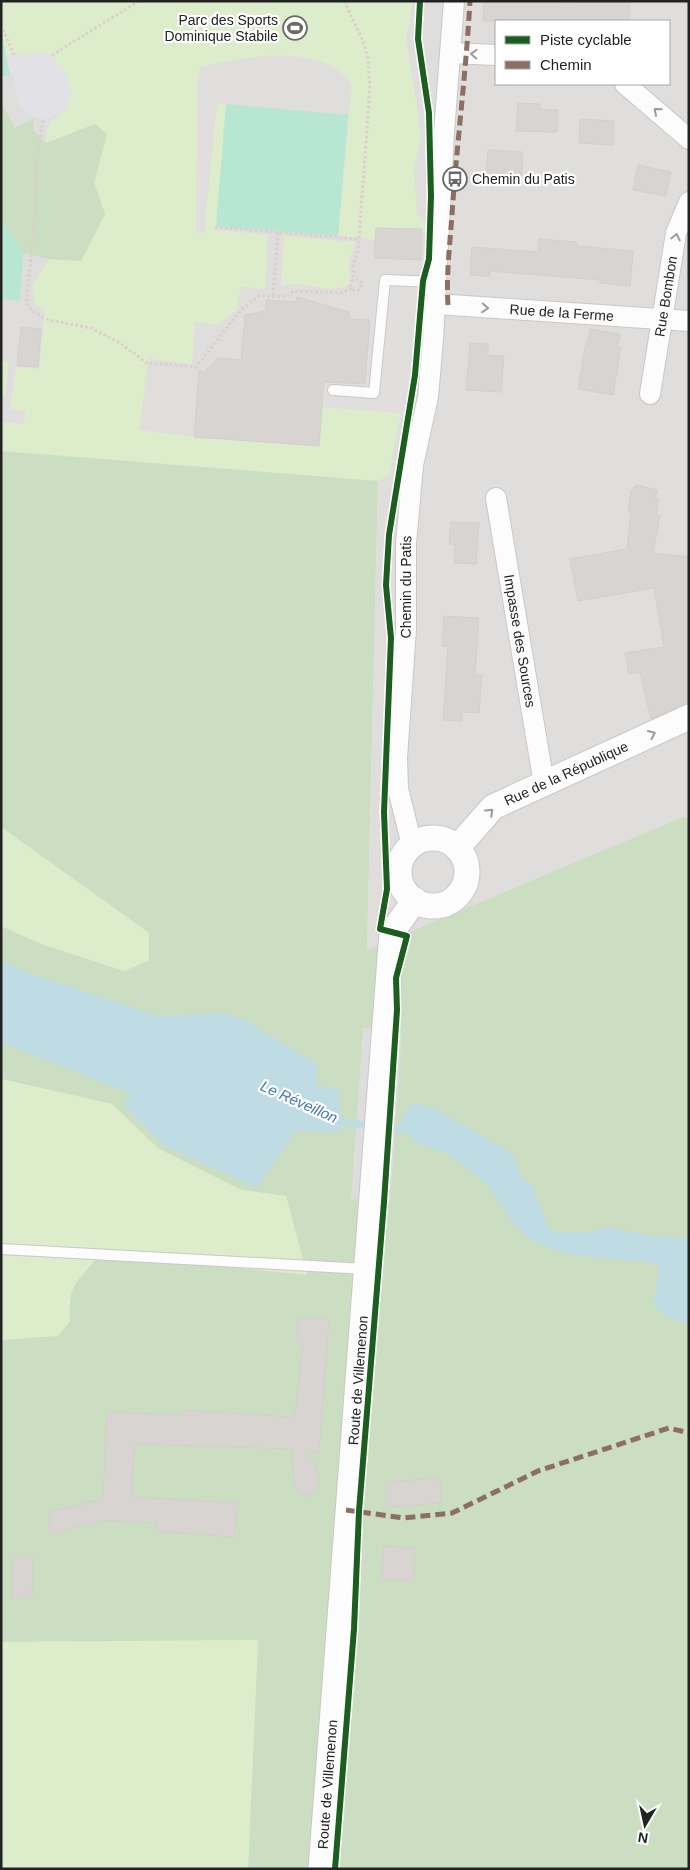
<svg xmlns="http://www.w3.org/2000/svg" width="690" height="1870" viewBox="0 0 690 1870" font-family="Helvetica,sans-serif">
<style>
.residential{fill:#dfdedc;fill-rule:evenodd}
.grass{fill:#ddeccb}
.forest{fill:#cbdec1}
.pitch{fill:#b7e6d2}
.parking{fill:#e0dfde}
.plaza{fill:#e2e1e5}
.water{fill:#bfdbe3}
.pier{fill:#dedddd}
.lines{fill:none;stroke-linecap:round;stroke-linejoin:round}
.stream{stroke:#bfdbe3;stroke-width:7}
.building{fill:#d7d4d2;stroke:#d3d0cc}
.service-casing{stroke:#c9c8c7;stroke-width:12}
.minor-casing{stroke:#c9c8c7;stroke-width:22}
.tertiary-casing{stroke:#c9c8c7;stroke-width:27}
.path{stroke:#dccecd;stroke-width:3;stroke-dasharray:2.5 2.5;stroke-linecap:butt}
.service{stroke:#fdfcfc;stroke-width:10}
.minor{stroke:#fdfcfc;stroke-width:20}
.tertiary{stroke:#fdfcfc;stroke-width:25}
.quiet{stroke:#8d6e63;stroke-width:5;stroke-dasharray:10 5;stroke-linecap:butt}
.cycleway-casing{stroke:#fff;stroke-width:9}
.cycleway{stroke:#1b5e20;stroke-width:6}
.oneway{stroke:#9a9a9a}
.labels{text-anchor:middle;stroke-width:4.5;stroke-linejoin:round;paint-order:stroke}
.poi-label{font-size:14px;fill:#222;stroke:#fff;text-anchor:end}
.street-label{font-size:14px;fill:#222;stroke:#fff}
.water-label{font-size:15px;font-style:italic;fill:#4a7aab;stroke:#fff}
</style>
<rect width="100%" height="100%" fill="#f0eeeb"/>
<path class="residential" d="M1,1H689V819L685,816L367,951L378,482L1,451ZM496,21H669V84H496Z"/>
<g class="grass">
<path d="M1,1H411V15L406,37L419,120L421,138L414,169L417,214L425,223L424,232L378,230L377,240L338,236L352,85C344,75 335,66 322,62C284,49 237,58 200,67L197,83L196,233H204L217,103L226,104L216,230L268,235L265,290L241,286L236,311L217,325L195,322L192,364L155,360L149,356L139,430L194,437L319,446L322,407L401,413L389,475L378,481L1,451V422L24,424L25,411L10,409L16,367L39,369L45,311L35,305L32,286L49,259L81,261L105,214L94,183L107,134L46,143C46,120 53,122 67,107L54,58L49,53L6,55L1,29Z"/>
<path d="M284,236L355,242L348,267L350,278L347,286C321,295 304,278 281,286Z"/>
<polygon points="3,361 9,362 5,394 1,394"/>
<polygon points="1,827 149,933 149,960 126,971 44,945 1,926"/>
<polygon points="1,1079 112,1104 159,1149 241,1190 286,1196 307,1276 101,1254 89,1269 68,1301 70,1321 58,1337 1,1340"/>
<polygon points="258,1640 248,1869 1,1869 1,1642"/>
</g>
<g class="forest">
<polygon points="1,102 15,128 34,118 33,130 46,143 95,124 107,134 94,183 105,214 81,261 49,259 23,253 1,218"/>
<path d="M1,451L378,481L367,950L685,816L689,819V1869H248L258,1640L1,1642V1340L58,1336L70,1321C66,1285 79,1280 101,1254L307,1275L286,1196L241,1190L159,1149L112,1104L1,1079V926L44,945L125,971L149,960V933L1,827Z"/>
</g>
<g class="pitch">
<polygon points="1,29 10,75 1,77"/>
<polygon points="226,104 348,115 338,236 216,226"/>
<polygon points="1,218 23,253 20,301 1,299"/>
</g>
<polygon class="parking" points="378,275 411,276 401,413 322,407 324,382 365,384 370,320"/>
<polygon class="plaza" points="49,53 54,58 54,62 61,66 66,74 71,91 70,100 61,114 43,120 26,113 20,106 14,86 15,74 10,75 6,55"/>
<g class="water">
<polygon points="1,961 35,975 159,1016 225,1013 248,1022 317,1064 316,1085 340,1090 341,1132 296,1131 257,1188 163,1145 123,1105 132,1094 1,1042"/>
<path d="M412,1103L434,1108L512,1153L522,1178L532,1185L548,1227L559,1233L586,1232L610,1227L650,1236L689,1238V1323C678,1323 658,1313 653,1303L660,1266L646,1262L572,1255L533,1242L513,1224L487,1184L446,1153L415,1143L400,1122Z"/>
</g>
<polygon class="pier" points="363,1028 402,1031 390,1202 351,1199"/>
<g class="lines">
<polyline class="stream" points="334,1118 342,1122 414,1131"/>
</g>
<g class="building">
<polygon points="484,1 630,2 629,21 483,21"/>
<polygon points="518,103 540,104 540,109 558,110 557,132 516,131"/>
<polygon points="580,119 614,121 613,145 579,143"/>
<polygon points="488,150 523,152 521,183 486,181"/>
<polygon points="638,165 671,172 666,196 633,190"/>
<polygon points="376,228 422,229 421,260 374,258"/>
<polygon points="539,239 577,242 577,246 633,251 630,286 600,283 600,280 490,271 490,276 470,275 472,247 538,252"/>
<polygon points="297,297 349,312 350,319 370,320 365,384 324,382 319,446 194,437 199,371 204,372 218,358 241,360 245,315 265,311 266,300 296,302"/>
<polygon points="21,327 41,329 38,367 17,366"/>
<polygon points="590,329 620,334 618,347 621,347 613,395 578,389 586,342 588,342"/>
<polygon points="470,343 488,344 488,355 504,356 501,392 466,390"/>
<polygon points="637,485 657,490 655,499 659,500 656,515 660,515 653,553 689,557 689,703 651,719 640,672 629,674 625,653 664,647 654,588 578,601 570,559 627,549 631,512 628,512 631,491"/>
<polygon points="451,522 479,523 476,564 454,563 455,544 449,544"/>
<polygon points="444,616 479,618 475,675 482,675 479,713 462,712 462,721 443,720 448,647 442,646"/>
<polygon points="297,1318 329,1319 319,1453 309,1452 319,1479 316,1491 305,1497 294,1485 292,1449 134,1444 132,1497 238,1503 234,1537 156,1531 157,1523 102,1520 50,1534 49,1512 103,1499 107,1412 183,1415 183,1410 291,1417 291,1414 295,1415 303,1343 297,1342"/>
<polygon points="440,1478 441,1503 387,1507 387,1482"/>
<polygon points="384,1546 415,1548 413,1581 381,1579"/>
<polygon points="13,1557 33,1557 32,1597 12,1597"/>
</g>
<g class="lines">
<g class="service-casing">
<g id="service">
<polyline points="333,390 374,393 385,280 437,282"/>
<polyline points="1,1249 366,1269"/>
</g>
</g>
<g class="minor-casing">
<g id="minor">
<polyline points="451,53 496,55"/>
<polyline points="625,84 689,139"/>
<path id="s1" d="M436,304L689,321"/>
<path id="s2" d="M650,394L676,233L689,202"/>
<path id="s3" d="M496,498L544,784"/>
<path id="s4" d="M412,845L398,789L397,758L406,629V544L413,465L428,397L433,339L444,133L454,1"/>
</g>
</g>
<g class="tertiary-casing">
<g id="tertiary">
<circle cx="433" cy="872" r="34"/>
<path id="s5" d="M457,848L493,807L689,717"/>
<path id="s6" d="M321,1869L392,932L415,900"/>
</g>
</g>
<g class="path">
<polyline points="344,1 363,41 368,59 370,87 358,251 353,266 353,279"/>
<polyline points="1,25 14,55"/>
<polyline points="52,55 139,1"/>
<polyline points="43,120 37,155 35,220 26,303 34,312 49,320 91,328 120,343 147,363 196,367 241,310 259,296 288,296 293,291 342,293 352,288"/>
<polyline points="215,227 358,239"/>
<circle cx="356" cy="285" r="5.5"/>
<polyline points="273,295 278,232"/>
</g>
<use href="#service" class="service"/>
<use href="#minor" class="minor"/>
<use href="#tertiary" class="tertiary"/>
<g class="quiet">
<path d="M448,305C446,275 450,244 452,214C457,143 466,72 470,1"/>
<polyline points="346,1510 404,1518 452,1513 538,1471 669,1428 689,1433"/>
</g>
<g class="cycleway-casing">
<polyline id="cycleway" points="335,1869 354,1629 359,1511 384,1202 397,1010 396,978 407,936 380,929 387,889 384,812 391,638 386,585 389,535 415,375 423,281 429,259 431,196 429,113 418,39 420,1"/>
</g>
<use href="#cycleway" class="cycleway"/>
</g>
<defs><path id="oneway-chevron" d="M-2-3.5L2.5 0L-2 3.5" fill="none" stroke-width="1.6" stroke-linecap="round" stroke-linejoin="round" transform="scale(1.25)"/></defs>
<g class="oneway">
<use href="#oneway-chevron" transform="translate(474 54) rotate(-177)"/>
<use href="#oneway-chevron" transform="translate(657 111) rotate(-139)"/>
<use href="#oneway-chevron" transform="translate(676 237) rotate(-77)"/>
<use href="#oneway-chevron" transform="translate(485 308) rotate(4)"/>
<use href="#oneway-chevron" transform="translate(652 734) rotate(-25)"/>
<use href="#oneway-chevron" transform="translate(490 812) rotate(-44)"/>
</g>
<defs>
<g id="stadium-ring" transform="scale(1.25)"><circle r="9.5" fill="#fff" stroke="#6a6968" stroke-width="1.5"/><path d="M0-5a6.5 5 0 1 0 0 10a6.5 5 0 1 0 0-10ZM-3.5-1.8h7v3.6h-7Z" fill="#6a6968"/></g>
<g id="bus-ring" transform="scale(1.25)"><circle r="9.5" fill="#fff" stroke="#6a6968" stroke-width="1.5"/><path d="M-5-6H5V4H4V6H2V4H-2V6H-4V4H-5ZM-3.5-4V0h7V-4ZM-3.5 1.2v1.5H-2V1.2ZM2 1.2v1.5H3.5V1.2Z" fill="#6a6968"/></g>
</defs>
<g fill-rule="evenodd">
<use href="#stadium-ring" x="295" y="28"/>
<use href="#bus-ring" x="455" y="179"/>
</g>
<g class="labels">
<g class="poi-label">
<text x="278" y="25">Parc des Sports<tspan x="278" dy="16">Dominique Stabile</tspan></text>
<text x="472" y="184" text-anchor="start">Chemin du Patis</text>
</g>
<g class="street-label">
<text dy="5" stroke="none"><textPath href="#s2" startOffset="99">Rue Bombon</textPath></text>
<text dy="5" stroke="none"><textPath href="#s1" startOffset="126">Rue de la Ferme</textPath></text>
<text dy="5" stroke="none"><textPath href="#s4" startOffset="260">Chemin du Patis</textPath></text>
<text dy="5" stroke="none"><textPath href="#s3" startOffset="145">Impasse des Sources</textPath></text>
<text dy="5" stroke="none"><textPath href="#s5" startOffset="135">Rue de la République</textPath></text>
<text dy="5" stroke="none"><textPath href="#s6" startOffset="490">Route de Villemenon</textPath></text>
<text dy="5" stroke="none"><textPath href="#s6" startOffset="85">Route de Villemenon</textPath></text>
</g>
<g class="water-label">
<text transform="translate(299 1102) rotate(24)" y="5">Le Réveillon</text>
</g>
</g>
<rect width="690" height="1870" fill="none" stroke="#222222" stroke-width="5"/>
<rect x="495" y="20" width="175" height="65" fill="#ffffff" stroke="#a7a7a7"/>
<rect x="505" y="36" width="25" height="8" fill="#1b5e20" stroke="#a7a7a7"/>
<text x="540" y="45" font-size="15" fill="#222222">Piste cyclable</text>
<rect x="505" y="61" width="25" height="8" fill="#8d6e63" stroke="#a7a7a7"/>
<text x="540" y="70" font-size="15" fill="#222222">Chemin</text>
<g transform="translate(645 1825) rotate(189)" stroke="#ffffff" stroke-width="4" paint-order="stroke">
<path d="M0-4L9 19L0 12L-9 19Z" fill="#222222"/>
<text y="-8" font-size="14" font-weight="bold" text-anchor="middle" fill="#222222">N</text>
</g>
</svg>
